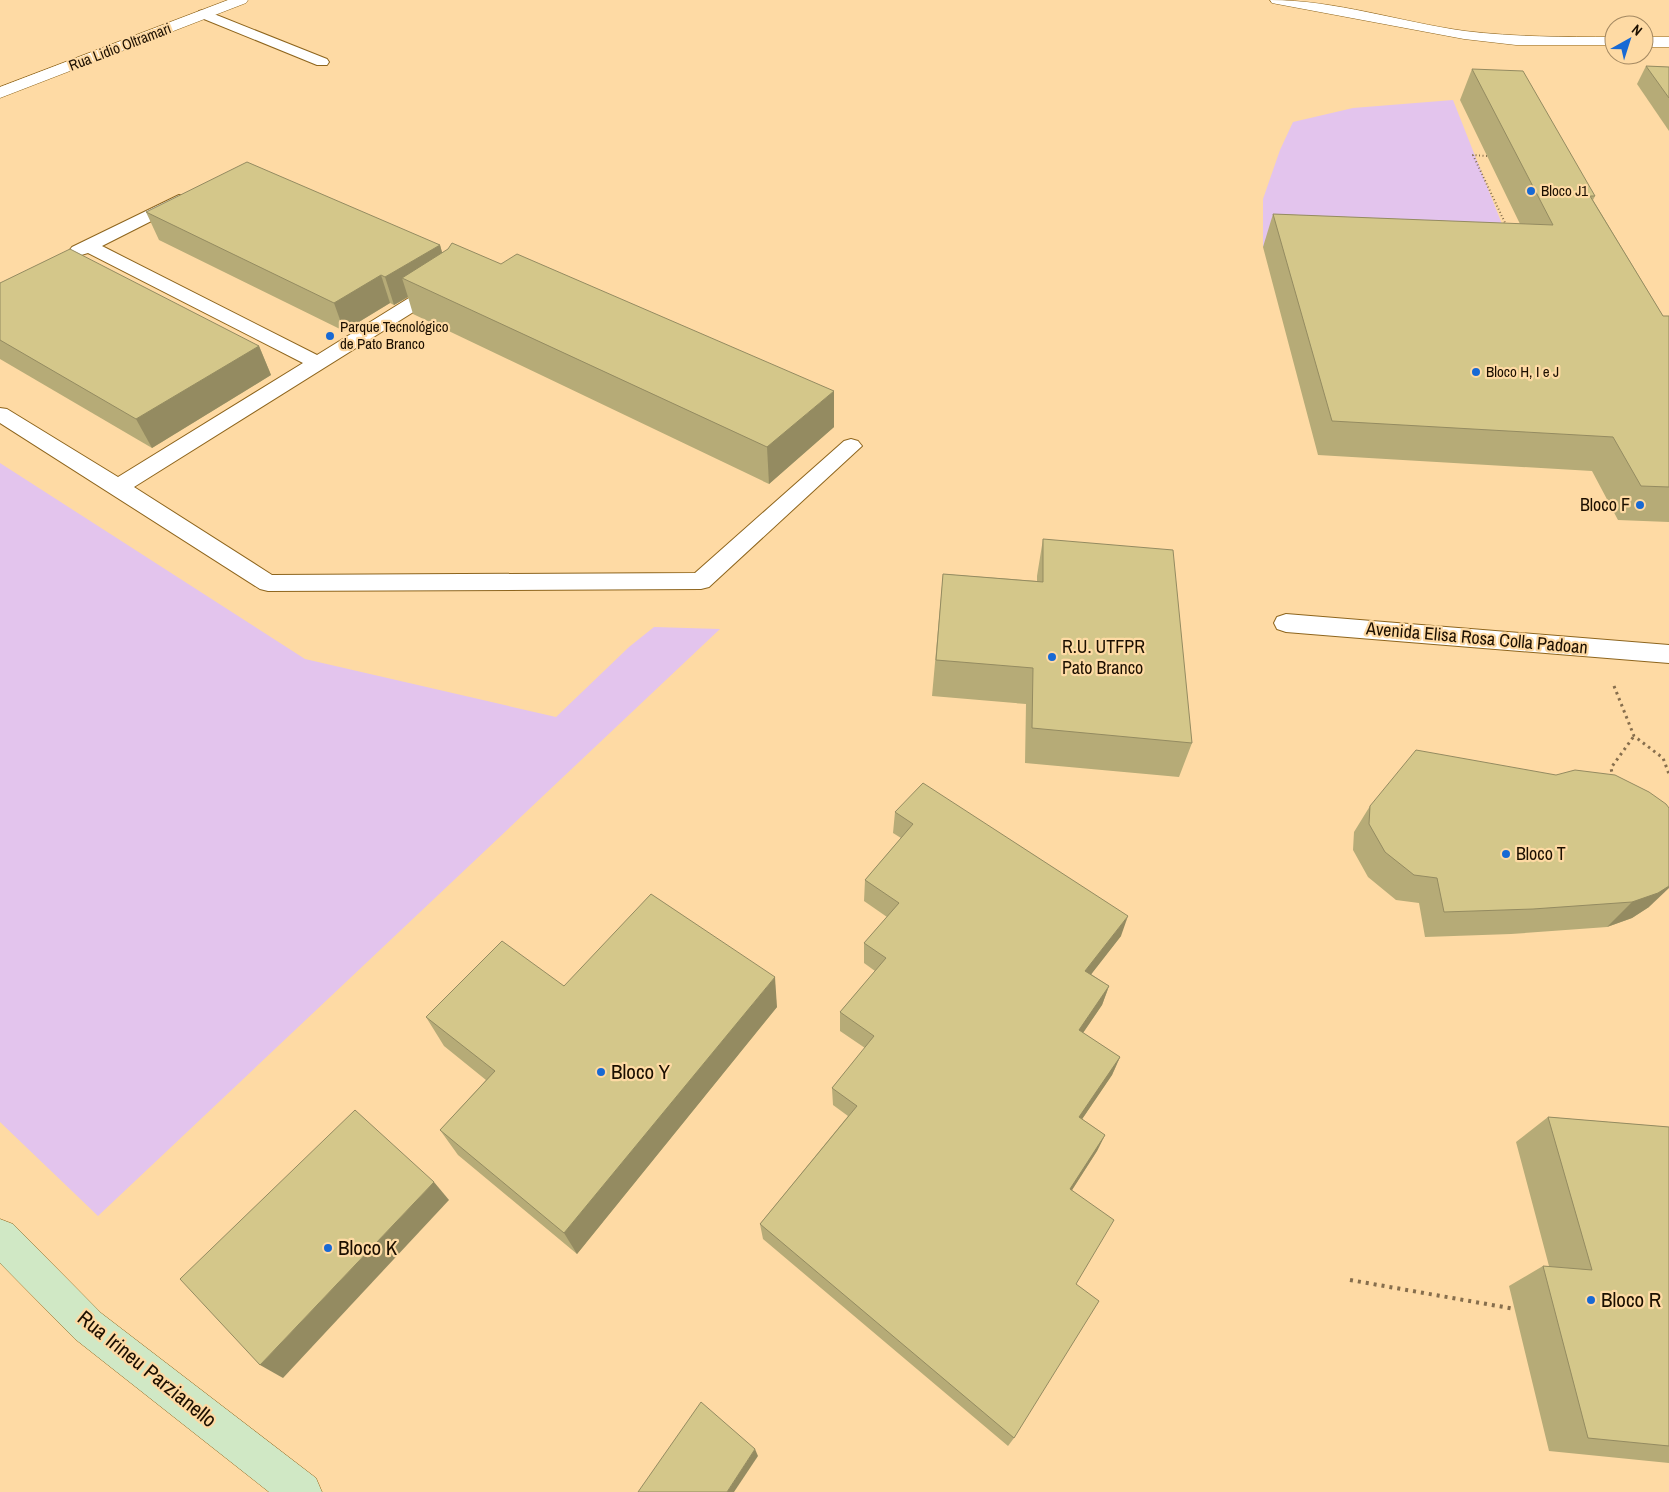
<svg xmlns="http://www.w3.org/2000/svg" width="1669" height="1492" viewBox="0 0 1669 1492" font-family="'Archivo Narrow',sans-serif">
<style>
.green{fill:#e3c4ed}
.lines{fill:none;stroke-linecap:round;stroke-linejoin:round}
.lane-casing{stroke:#8e651d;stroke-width:2}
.street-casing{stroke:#8e651d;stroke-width:1}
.secondary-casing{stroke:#8e651d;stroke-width:1}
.path-far2{stroke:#866e4d;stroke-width:2;stroke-dasharray:1 2.5;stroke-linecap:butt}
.path-far1{stroke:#866e4d;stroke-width:3;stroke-dasharray:2.5 4;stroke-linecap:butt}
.path{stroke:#866e4d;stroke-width:4;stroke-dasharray:3 5;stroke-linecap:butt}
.lane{fill:#fff;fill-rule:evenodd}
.street{fill:#fff;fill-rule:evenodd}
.secondary{fill:#d0e8c5;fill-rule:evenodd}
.wall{fill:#b6ab77}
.shaded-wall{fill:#948b61}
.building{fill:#d4c78a;stroke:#948b61}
.poi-dot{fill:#1869d4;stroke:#fedaa4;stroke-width:2}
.labels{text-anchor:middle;stroke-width:4.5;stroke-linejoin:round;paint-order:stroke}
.far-street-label{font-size:15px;fill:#1c0f00;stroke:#fedaa4}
.far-poi-label{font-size:15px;fill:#1c0f00;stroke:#fedaa4;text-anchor:start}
.poi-label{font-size:18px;fill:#1c0f00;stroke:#fedaa4;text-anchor:start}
.street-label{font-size:18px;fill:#1c0f00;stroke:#fedaa4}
.near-poi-label{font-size:21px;fill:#1c0f00;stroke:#fedaa4;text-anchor:start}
.near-street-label{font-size:21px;fill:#1c0f00;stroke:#fedaa4}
</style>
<rect width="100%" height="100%" fill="#fedaa4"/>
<g class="green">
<polygon points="1453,100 1515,257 1263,247 1263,199 1280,150 1293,122 1353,108"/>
<polygon points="0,463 305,659 556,717 629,647 654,627 720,629 98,1216 0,1122"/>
</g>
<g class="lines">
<g class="lane-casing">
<g id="lane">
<polygon points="204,10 327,59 329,62 327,65 317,65 199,17 197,14 199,11"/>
<polygon points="179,195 185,196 188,200 185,204 102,246 317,355 433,283 440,281 447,283 449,287 447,291 134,487 272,575 695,573 844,441 851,439 858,441 862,446 709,587 701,589 268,591 260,589 0,423 0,408 7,409 118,477 303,363 88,253 78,256 72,255 69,251 72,247"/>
<polygon points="1286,614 1669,645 1669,663 1286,632 1277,629 1274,623 1277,617"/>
</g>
</g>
<g class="street-casing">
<g id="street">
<polygon points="228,0 248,0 246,3 0,98 0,87"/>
<path d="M1270,0C1336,0 1400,22 1465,31C1515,37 1564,37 1614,37V45H1516L1464,39L1277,4L1272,3Z"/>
<rect x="1644" y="37" width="25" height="10"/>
</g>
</g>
<g class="secondary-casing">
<polygon id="secondary" points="0,1219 13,1224 101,1313 316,1478 322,1492 269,1492 75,1339 0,1263"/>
</g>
<polyline class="path-far2" points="1487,156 1473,155 1506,225"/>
<g class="path-far1">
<polyline points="1614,686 1634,736 1663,758 1669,774"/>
<polyline points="1613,778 1611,768 1634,736"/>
</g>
<polyline class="path" points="1350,1280 1515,1309"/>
<use href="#lane" class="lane"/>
<use href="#street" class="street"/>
<use href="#secondary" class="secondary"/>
</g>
<g class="wall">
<polygon points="1646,66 1669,67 1669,131 1637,84"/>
<polygon points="1472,69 1595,196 1593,200 1663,316 1669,316 1669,522 1618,520 1592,471 1318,455 1263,247 1273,214 1520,224 1460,100"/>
<polygon points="146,212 440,245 442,253 834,427 769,484 413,314 408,297 394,305 390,303 344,331 159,240"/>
<polygon points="0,283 259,346 271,375 152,448 0,359"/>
<polygon points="1043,539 1192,743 1179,777 1025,763 1026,704 932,696 943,574 1037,581 1037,576"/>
<polygon points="1370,806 1649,907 1632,918 1607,927 1511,934 1425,937 1419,903 1396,900 1368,877 1353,850 1354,832"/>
<polygon points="895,812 1121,936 1091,974 1109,986 1102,1005 1083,1033 1120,1057 1112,1075 1082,1119 1105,1135 1097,1151 1072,1190 1076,1284 1014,1438 1008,1446 763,1239 760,1224 848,1116 833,1105 832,1088 865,1048 840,1031 840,1012 875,971 864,963 864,943 887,917 864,901 865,880 901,838 893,833"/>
<polygon points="564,986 777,1007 577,1254 458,1155 440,1130 486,1080 444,1046 426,1017"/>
<polygon points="1548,1117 1669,1127 1669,1463 1549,1451 1509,1286 1543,1266 1549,1266 1516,1142"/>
</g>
<g class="shaded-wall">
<polygon points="440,245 448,273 402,278 408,297 394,305 385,277"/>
<polygon points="381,275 390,303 344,331 334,303"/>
<polygon points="259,346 271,375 152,448 136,419"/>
<polygon points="834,391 834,427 769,484 767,447"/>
<polygon points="1669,886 1669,888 1649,907 1632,918 1607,927 1632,902"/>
<polygon points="1128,916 1121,936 1079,990 1085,971"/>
<polygon points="775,977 777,1007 577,1254 564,1233"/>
<polygon points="1109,986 1102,1005 1072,1049 1079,1030"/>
<polygon points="1120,1057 1112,1075 1072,1134 1079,1117"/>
<polygon points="1105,1135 1097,1151 1063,1204 1070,1189"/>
<polygon points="434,1182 449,1200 283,1378 260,1365"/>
<polygon points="755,1449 758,1456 734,1492 727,1492"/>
</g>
<g class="building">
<polygon points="1646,66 1669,67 1669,98"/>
<polygon points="1472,69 1523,71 1595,196 1590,196 1663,316 1669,316 1669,487 1641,486 1613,437 1332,421 1273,214 1553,225"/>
<polygon points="247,162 440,245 385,277 381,275 334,303 146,212"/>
<polygon points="452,243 501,264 517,254 834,391 767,447 402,278 448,249"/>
<polygon points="70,249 259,346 136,419 0,340 0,283"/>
<polygon points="1043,539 1173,550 1192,743 1032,728 1033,668 936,660 943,574 1043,582"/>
<polygon points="1416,750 1556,775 1575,770 1615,775 1649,792 1666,804 1669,808 1669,886 1658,893 1632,902 1533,909 1444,912 1437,878 1414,875 1385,852 1369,824 1370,806"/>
<polygon points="923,783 1128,916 1085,971 1109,986 1079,1030 1120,1057 1079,1117 1105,1135 1070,1189 1114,1220 1076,1284 1099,1301 1014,1438 760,1224 857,1106 832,1088 874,1036 840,1012 886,958 864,943 899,903 865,880 913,824 895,812"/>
<polygon points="651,894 775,977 564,1233 440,1130 495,1071 426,1017 502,941 564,986"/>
<polygon points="355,1110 434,1182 260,1365 180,1279"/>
<polygon points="1548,1117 1669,1127 1669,1446 1588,1438 1543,1266 1592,1270"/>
<polygon points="701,1402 755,1449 727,1492 638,1492"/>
</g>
<g class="poi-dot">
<circle cx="1531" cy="191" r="5"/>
<circle cx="330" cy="336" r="5"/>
<circle cx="1476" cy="372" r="5"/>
<circle cx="1640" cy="505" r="5"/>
<circle cx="1052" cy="657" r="5"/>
<circle cx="1506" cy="854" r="5"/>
<circle cx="601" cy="1072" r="5"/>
<circle cx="328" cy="1248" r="5"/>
<circle cx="1591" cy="1300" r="5"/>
</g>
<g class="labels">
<g class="far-street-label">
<text transform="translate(120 47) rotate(-21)" y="5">Rua Lidio Oltramari</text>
</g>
<g class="far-poi-label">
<text x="1541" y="196">Bloco J1</text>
<text x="340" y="332">Parque Tecnológico<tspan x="340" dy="17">de Pato Branco</tspan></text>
<text x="1486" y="377">Bloco H, I e J</text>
</g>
<g class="poi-label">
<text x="1630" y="511" text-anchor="end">Bloco F</text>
<text x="1062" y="653">R.U. UTFPR<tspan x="1062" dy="21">Pato Branco</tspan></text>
<text x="1516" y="860">Bloco T</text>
</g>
<g class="street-label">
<text transform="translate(1477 638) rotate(5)" y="6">Avenida Elisa Rosa Colla Padoan</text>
</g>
<g class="near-poi-label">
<text x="611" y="1079">Bloco Y</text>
<text x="338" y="1255">Bloco K</text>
<text x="1601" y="1307">Bloco R</text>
</g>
<g class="near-street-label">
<text transform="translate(147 1369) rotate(39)" y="7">Rua Irineu Parzianello</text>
</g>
</g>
<g transform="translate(1629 40) rotate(39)"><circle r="24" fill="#fedaa4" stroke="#a48962"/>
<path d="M0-4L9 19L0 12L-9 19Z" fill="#1869d4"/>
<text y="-8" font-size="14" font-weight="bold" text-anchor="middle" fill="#1c0f00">N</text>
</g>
</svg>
